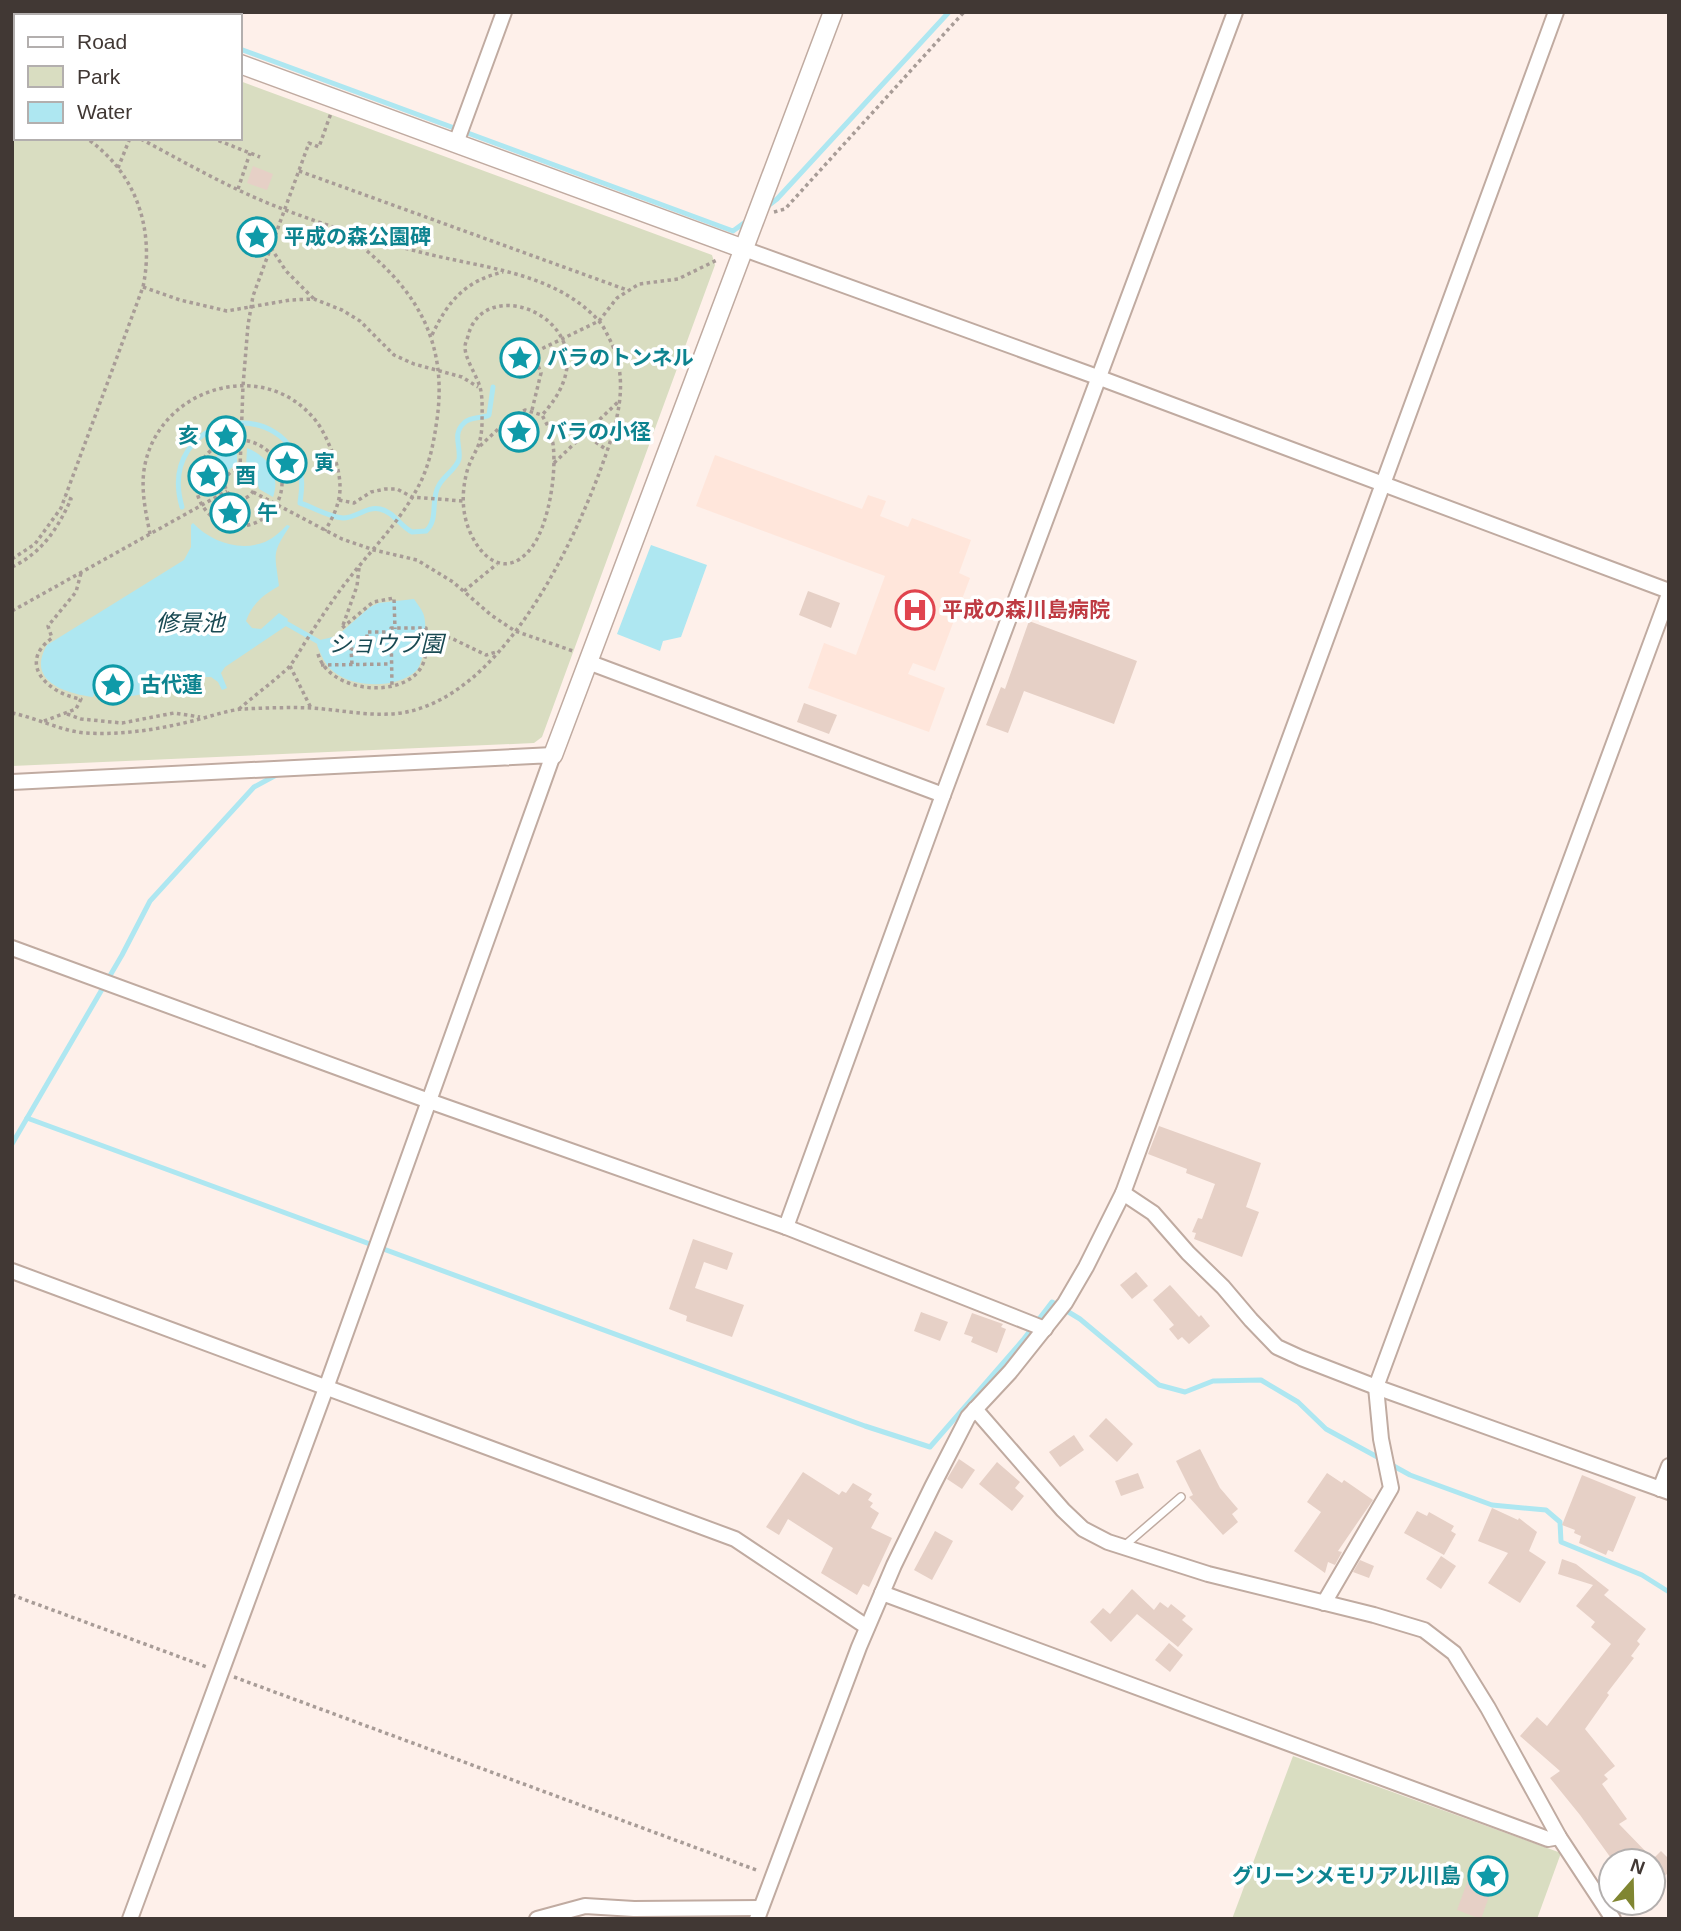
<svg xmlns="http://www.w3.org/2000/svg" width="1681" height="1931" viewBox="0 0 1681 1931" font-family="Arial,'Noto Sans JP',sans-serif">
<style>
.built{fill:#ffe6db}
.green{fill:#d9ddc1}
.water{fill:#aee7f1}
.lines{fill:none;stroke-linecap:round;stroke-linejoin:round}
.stream{stroke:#aee7f1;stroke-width:5}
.building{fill:#e6d0c6}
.service-casing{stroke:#c0aba1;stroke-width:10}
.minor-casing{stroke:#c0aba1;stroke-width:18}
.tertiary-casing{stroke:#c0aba1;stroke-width:21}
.path{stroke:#a89c97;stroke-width:3.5;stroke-dasharray:3.5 3.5;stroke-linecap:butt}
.service{stroke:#fff;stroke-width:7}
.minor{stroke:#fff;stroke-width:14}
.tertiary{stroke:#fff;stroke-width:18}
.labels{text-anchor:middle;stroke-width:7;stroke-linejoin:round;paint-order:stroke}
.culture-label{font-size:21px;font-weight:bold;fill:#0d838f;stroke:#fff;text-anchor:start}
.health-label{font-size:21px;font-weight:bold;fill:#be3a42;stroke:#fff;text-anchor:start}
.water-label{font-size:23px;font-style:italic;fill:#194a53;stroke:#fff}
</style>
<rect width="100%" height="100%" fill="#fef0ea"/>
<polygon class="built" points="715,455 862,509 868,495 886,501 880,516 908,527 912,518 971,540 959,573 970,578 935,671 913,663 908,674 945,688 929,732 808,688 824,643 856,655 885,576 696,506"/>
<g class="green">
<polygon points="12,12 52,12 62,16 16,16 16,138 240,138 240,81 712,255 715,265 542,737 534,743 12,766"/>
<polygon points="1293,1756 1561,1853 1537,1919 1232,1919"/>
</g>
<g class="water">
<path d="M237,448V466C225,469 221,477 222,489L206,497C198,472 212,452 237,448Z"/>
<path d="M247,448C268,456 281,475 273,497L259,489L256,475L246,467Z"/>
<path d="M193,523C211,542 240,552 265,542C274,538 281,531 287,525L290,526C271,554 275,554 279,586C263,595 252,604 246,621L252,628L261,629L279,613L288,619L286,626L225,667L221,673L227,688L222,690L218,682L211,677H202L167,690L126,697L124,686L108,678L97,687L93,697C64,693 26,681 47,645L184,560L191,547V525Z"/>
<polygon points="651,545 707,565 681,637 663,641 660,651 617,634"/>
<path d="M414,599C417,604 421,608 423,613C428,623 425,663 416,671C396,689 354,688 334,672C325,665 321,655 317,645L320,640L337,636L370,607L379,603Z"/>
</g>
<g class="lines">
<g class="stream">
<polyline points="143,12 152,16"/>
<polyline points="240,49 733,231 748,220"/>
<polyline points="764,209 777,199 949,12"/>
<path d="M182,507C155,414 290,391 301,476C303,485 301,494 300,503C313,507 328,517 343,518C356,518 367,506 380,509C394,512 400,526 412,532L426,531C439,520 430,499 439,485C444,476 457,468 459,459C461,446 452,434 464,423C471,416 482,419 489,415L493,387"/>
<polyline points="282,621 319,642"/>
<polyline points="27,1118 865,1426 930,1447 1023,1340 1052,1302 1080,1319 1159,1385 1185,1392 1213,1381 1261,1380 1298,1402 1326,1429 1381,1459"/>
<polyline points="12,1144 122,955 150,901 254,787 280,773"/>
<polyline points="1390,1464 1410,1475 1492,1505 1546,1510 1560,1522 1561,1542 1642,1575 1669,1592"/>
</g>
</g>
<g class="building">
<polygon points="253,166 273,174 267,190 247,183"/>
<polygon points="808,591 840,603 831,628 799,615"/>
<polygon points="1029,621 1137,661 1114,724 1024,691 1008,733 986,725 1001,687 1005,689"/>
<polygon points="804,703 837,715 829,734 797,722"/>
<polygon points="1159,1126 1261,1163 1246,1207 1259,1212 1242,1257 1194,1239 1196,1233 1192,1232 1198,1218 1202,1219 1215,1184 1186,1173 1187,1169 1148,1154"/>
<polygon points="693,1239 733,1253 727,1270 704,1262 695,1288 744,1305 732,1337 686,1321 687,1316 669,1309"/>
<polygon points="1136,1272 1148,1286 1132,1299 1120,1285"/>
<polygon points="1170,1285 1199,1317 1201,1315 1210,1326 1189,1344 1182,1337 1178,1340 1169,1329 1174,1325 1153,1300"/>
<polygon points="921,1312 948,1322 940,1341 914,1331"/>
<polygon points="972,1313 1003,1324 1001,1327 1006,1329 997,1353 971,1342 973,1337 964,1334"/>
<polygon points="1106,1418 1133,1444 1117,1462 1089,1436"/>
<polygon points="1074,1435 1084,1450 1060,1467 1049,1452"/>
<polygon points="1200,1449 1220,1488 1238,1509 1232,1514 1238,1522 1223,1535 1189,1497 1193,1495 1176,1461"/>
<polygon points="959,1459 975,1470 962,1489 947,1479"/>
<polygon points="997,1462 1020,1482 1015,1488 1024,1496 1012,1511 979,1484"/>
<polygon points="803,1472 839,1495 842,1491 846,1493 853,1483 872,1494 868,1500 873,1503 870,1507 879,1513 871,1528 892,1538 869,1587 863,1584 857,1595 821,1573 833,1548 788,1519 779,1535 766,1527"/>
<polygon points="1138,1473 1144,1488 1121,1496 1115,1481"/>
<polygon points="1327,1473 1342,1483 1344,1480 1373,1500 1338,1551 1342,1552 1335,1565 1328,1562 1325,1573 1294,1551 1321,1512 1307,1502"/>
<polygon points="1582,1475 1636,1497 1613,1552 1608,1550 1606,1555 1579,1543 1581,1536 1574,1533 1575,1530 1562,1525"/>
<polygon points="1492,1508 1518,1520 1519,1518 1537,1532 1529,1551 1546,1562 1520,1603 1488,1583 1508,1553 1478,1541"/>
<polygon points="1417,1511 1427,1516 1429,1512 1454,1526 1451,1531 1456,1534 1444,1555 1404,1533"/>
<polygon points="935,1531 953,1541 932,1580 914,1570"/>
<polygon points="1441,1556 1456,1566 1441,1589 1426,1579"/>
<polygon points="1562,1559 1576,1564 1609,1590 1604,1595 1646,1629 1637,1641 1640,1644 1631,1656 1634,1658 1607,1693 1609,1695 1585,1729 1615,1766 1604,1775 1608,1779 1602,1784 1627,1819 1619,1824 1653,1859 1661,1851 1669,1859 1669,1872 1653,1887 1653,1861 1613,1861 1580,1815 1550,1778 1560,1771 1520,1736 1537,1717 1547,1726 1611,1644 1591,1627 1595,1622 1576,1606 1593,1585 1558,1574"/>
<polygon points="1360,1560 1374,1566 1369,1578 1353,1572"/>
<polygon points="1132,1589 1154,1610 1160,1602 1168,1608 1171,1604 1186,1616 1182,1620 1193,1629 1178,1647 1137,1614 1111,1642 1090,1622 1103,1608 1110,1614"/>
<polygon points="1169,1643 1183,1655 1170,1672 1155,1660"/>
<polygon points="1468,1880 1492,1888 1481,1919 1457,1910"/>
</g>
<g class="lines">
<g class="service-casing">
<polyline id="service" points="1123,1547 1181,1497"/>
</g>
<g class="minor-casing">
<g id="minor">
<polyline points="181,16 182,12"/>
<polyline points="456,143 504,12"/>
<polyline points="744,249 1100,378 1669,591"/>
<polyline points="588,662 943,795"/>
<polyline points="12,782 553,755 326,1388 130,1919"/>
<polyline points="12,948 429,1101 786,1227 1045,1329"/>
<polyline points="1123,1193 1153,1213 1188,1253 1223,1287 1251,1320 1277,1347 1301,1358 1376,1387 1669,1492"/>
<polyline points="786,1227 943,795 1235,12"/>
<polyline points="12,1271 735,1539 867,1627"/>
<polyline points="975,1409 1063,1510 1083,1529 1108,1542 1208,1574 1374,1615 1424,1630 1454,1653 1488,1708 1559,1837 1613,1919"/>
<polyline points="1660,1489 1669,1466"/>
<polyline points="882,1593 1548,1839 1559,1837"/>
<polyline points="1324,1603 1391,1488 1381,1439 1376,1387 1669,594"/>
<polyline points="537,1919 585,1906 634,1909 760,1908"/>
<polyline points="757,1919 859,1647 894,1565 932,1487 968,1417 1010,1372 1065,1303 1086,1267 1123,1193 1556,12"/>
</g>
</g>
<g class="tertiary-casing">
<g id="tertiary">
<polyline points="99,12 108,16"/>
<polyline points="240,64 744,249"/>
<polyline points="553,755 833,12"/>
</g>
</g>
<g class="path">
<polyline points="12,64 16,66"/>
<polyline points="12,88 16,89"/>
<polyline points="12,119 16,119"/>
<polyline points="212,138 260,157"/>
<polyline points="118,168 130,138"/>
<polyline points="299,171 627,290"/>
<polyline points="238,189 250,153"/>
<polyline points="774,212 785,209 964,12"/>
<polyline points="271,248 286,271 314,299"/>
<polyline points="143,287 180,300 227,311 290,300 314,299 342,310 360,321 394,355 414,364 462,377 478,387"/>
<path d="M432,335C448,301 465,281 503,272"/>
<polyline points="532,410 541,373 533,353 599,321 617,298 639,284 678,279 717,260"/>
<polyline points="584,434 607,450"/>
<circle cx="239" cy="483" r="43"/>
<path d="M480,446L511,417L525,410L542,415C545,421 549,427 551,434C559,462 550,523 532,547C501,588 468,545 464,510C462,497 464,481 468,468C475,449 481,448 482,424C482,412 483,398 480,387C476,374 465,359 465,347C465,343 467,340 468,336C485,266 623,327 542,415"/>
<polyline points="554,463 618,402"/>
<polyline points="240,469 243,386 248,325 253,296 309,143 319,147 331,113"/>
<circle cx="240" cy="484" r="15"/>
<polyline points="253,492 342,539 374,550 417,560 453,582 491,615 515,631 573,651"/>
<polyline points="339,500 354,503 371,492 385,489 397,489 412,497 463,501"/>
<polyline points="238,526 240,499"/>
<path d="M150,534C146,513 141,492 144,470C156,389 263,354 316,421C323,430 327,440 331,449C338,464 343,486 338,502C336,512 330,522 325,531"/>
<path d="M12,559L35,544L61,508L143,287C155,229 136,172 86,138"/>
<path d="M12,567C42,553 58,528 71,499L65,497"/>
<polyline points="359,568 357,586 342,628 373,602 394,598 395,629"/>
<polyline points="464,591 497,564"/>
<polyline points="12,611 227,491"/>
<polyline points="426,634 451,638 486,655 496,652"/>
<path d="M318,654C329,693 404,700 422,666C428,654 426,641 426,628H391L392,686"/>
<polyline points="352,664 351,649 367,649 367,632 391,632"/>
<polyline points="321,665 391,664"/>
<polyline points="290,666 311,708"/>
<path d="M239,709C255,695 273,682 288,668C295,660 300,650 306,641C320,619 335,596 351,576C374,547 401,520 418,487C428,469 433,447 436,426C451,336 411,281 340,230"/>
<path d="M12,713C37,718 61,731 86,733C120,735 155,730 188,722C206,718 224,711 242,709C265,708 289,707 312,708C342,710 370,717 401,713C499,698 569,554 600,471C616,427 632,382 609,338C606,332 603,325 598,320C553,271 480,268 420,252C375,241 331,227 288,211C236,192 188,164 139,138"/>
<polyline points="67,714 81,719 122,723 174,713 200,717"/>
<path d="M44,721L76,709L81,699C49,694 16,664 52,638L48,626L76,592L81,573"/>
<polyline points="12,1595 207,1667"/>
<polyline points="234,1677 759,1871"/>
</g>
<use href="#service" class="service"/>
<use href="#minor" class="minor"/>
<use href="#tertiary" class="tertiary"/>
</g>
<defs>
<g id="sight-ring" transform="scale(2.0125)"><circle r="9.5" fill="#fff" stroke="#0f9aa8" stroke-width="1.5"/><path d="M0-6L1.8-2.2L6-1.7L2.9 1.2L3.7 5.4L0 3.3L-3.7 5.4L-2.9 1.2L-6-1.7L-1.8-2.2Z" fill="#0f9aa8"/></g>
<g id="hospital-ring" transform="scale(2.0125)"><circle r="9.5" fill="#fff" stroke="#e0444e" stroke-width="1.5"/><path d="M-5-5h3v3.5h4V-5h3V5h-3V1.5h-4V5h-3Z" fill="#e0444e"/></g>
</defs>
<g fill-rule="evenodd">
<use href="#sight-ring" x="257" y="237"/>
<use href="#sight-ring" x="520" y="358"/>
<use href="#sight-ring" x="519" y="432"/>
<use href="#sight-ring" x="226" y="436"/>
<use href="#sight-ring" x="287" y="463"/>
<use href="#sight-ring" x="208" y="476"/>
<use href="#sight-ring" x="230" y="513"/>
<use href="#hospital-ring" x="915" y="610"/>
<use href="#sight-ring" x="113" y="685"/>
<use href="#sight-ring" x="1488" y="1876"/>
</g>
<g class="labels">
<g class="culture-label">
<text x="284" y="244">平成の森公園碑</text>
<text x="547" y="365">バラのトンネル</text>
<text x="546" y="439">バラの小径</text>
<text x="199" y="443" text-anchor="end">亥</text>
<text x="314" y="470">寅</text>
<text x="235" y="483">酉</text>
<text x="257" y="520">午</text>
<text x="140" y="692">古代蓮</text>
<text x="1461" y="1883" text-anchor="end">グリーンメモリアル川島</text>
</g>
<g class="health-label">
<text x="942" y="617">平成の森川島病院</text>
</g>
<g class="water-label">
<text x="190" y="631">修景池</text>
<text x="386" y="652">ショウブ園</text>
</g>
</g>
<rect width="1681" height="1931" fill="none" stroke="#413834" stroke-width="28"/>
<rect x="14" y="14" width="228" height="126" fill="#ffffff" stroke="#b3afae" stroke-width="2"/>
<rect x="28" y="37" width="35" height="10" fill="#ffffff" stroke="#b3afae" stroke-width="2"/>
<text x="77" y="49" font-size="21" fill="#413834">Road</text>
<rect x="28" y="66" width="35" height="21" fill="#d9ddc1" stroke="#b3afae" stroke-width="2"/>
<text x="77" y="84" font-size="21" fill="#413834">Park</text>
<rect x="28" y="102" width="35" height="21" fill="#aee7f1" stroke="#b3afae" stroke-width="2"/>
<text x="77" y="119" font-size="21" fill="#413834">Water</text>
<g transform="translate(1632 1882) rotate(20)"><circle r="33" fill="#ffffff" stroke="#b3afae" stroke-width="2"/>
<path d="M0-5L12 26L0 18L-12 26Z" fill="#808632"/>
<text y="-10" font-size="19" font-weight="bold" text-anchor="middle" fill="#413834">N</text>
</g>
</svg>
